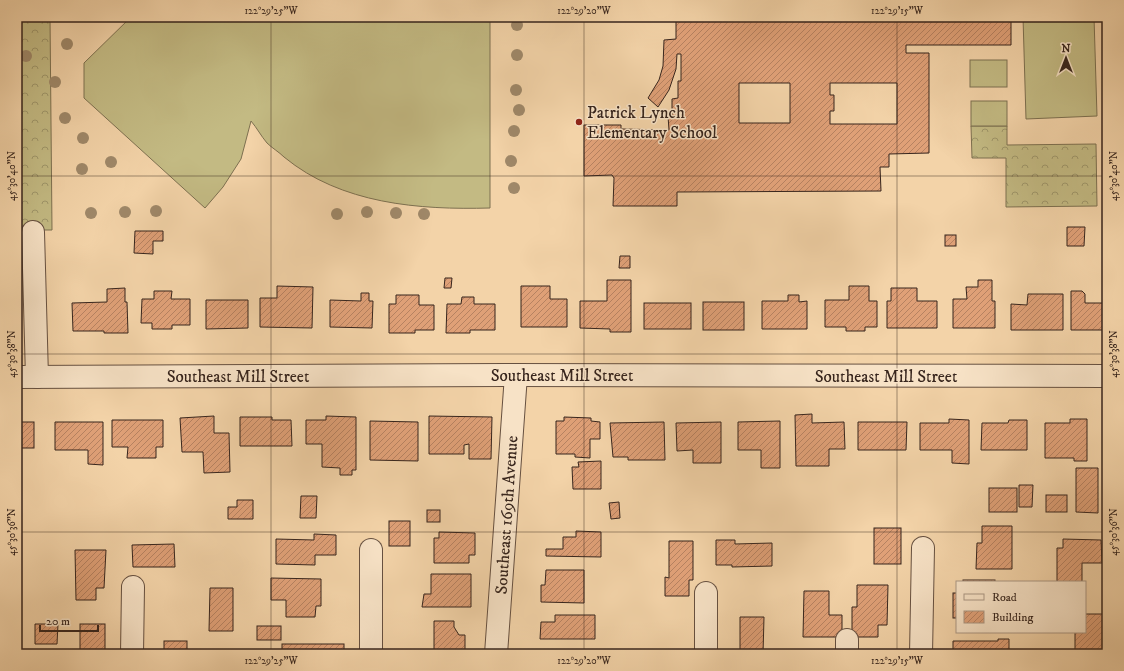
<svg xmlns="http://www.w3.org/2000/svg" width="1124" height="671" viewBox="0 0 1124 671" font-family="'IM FELL DW Pica',serif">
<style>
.forest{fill:url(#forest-crowns);stroke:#7d7050}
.pitch{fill:#c3ba83;stroke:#7d7050}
.building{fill:url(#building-hatch);stroke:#37251d;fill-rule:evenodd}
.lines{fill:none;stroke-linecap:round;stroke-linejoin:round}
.minor-casing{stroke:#665040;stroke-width:24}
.minor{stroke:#f7e2c6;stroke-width:22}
.tree{fill:#9f8869}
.ticks{fill:none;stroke:#37251d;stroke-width:1;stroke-opacity:0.45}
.poi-dot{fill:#8f2418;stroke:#f7e2c6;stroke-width:1.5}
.labels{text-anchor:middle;stroke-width:3;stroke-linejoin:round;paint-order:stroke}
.poi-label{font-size:17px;fill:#37251d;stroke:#f7e2c6;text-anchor:start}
.street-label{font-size:17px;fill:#37251d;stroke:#f7e2c6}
.neatline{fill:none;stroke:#37251d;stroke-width:1.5}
.ticks-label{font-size:10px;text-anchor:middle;fill:#37251d}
</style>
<defs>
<pattern id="forest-crowns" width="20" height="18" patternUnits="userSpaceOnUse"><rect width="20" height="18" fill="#c3ba83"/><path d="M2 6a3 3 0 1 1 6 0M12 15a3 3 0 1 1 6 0" fill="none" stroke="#9f976b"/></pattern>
<pattern id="building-hatch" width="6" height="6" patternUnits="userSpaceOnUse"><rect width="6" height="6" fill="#dfa077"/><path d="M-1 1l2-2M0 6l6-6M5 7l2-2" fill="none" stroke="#b68261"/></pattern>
</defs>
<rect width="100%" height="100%" fill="#f3d3a8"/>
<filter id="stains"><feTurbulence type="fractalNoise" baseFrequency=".005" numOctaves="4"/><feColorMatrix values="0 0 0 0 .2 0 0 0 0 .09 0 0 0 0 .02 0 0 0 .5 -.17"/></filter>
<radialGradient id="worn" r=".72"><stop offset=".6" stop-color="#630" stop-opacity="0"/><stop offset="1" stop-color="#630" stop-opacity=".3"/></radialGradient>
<g class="forest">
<polygon points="17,17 50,17 52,230 17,230"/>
<polygon points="971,126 1007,126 1007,145 1096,144 1097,206 1006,207 1006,158 972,158"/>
</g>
<g class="pitch">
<path d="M131,17H490V208C419,210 341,204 284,157C279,152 272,148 267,143C261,136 257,128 251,121L241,159L223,187L205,208L84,98V63Z"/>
<polygon points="1023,17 1094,17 1097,116 1026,119"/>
<rect x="970" y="60" width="37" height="27"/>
<rect x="971" y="101" width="36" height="25"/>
</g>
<g class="building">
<path d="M676,17H1011V45H906V53H929V153L889,154V167H880L881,191L677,192V206H613L614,178L612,175L584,176V125H621V129L669,130L668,116H672V99L678,98V81H681V54H677L676,69L669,90L658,107L648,98L659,80L663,66L664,40L676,39ZM739,83H790V123H739ZM830,83H897V124H830V111H834V95H830Z"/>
<polygon points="1067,227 1085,227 1084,246 1067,246"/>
<polygon points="135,231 163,231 163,241 153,241 153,254 134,253"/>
<rect x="945" y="235" width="11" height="11"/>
<polygon points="620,256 630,256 630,268 619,268"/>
<polygon points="445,278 452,278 451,288 444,288"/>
<polygon points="607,280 631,280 631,332 610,332 610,329 580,328 580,301 607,301"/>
<polygon points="978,280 992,280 992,301 995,301 995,328 953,328 953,299 967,299 966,287 978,287"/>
<polygon points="277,286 313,287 312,328 260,327 260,298 277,298"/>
<polygon points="521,286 550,286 550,299 567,299 567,327 521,327"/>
<polygon points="849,286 869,286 869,301 877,301 877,327 865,327 865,331 846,331 846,327 825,327 825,300 849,300"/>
<polygon points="125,288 125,302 127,302 128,333 104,333 104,331 73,331 72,303 107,302 107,289"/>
<polygon points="891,288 917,288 917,301 937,301 937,328 887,328 887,301 891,301"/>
<polygon points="154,291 172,291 171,299 190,299 190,325 172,325 172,329 152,329 152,323 141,323 142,299 154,299"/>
<polygon points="1071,291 1082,291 1085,294 1085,303 1107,303 1107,332 1104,332 1104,330 1071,330"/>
<polygon points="361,293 369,293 369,301 373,301 372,328 330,327 330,300 361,301"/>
<polygon points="1028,294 1063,294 1063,330 1011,330 1011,304 1027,305"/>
<polygon points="396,295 419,295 419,305 434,305 434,330 415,330 415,333 389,333 389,304 396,304"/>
<polygon points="788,295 799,295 799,302 807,301 807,329 762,329 762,301 788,301"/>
<polygon points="462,297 474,297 474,304 495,304 495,330 470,330 470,333 446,333 447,304 461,304"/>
<polygon points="206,300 248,300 248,328 206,329"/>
<rect x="703" y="302" width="41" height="28"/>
<rect x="644" y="303" width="47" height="26"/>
<polygon points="812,414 812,423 844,422 845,449 829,449 829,466 796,466 795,415"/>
<polygon points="214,416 214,433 229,433 230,472 204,473 203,452 182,452 180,418"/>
<polygon points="326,416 356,417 356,470 352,470 352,475 340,475 340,468 322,467 322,444 306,444 306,420 326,420"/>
<polygon points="429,416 492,417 491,459 469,459 469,444 464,445 464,454 429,454"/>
<polygon points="240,417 272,417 272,420 291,420 292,446 240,446"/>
<polygon points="564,417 591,418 591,421 600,422 600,439 590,439 590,458 575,457 575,454 556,454 556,421 564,421"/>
<polygon points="949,419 969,420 969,464 952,463 952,450 920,450 920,423 949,423"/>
<polygon points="1070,419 1087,419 1087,461 1074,461 1074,458 1045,458 1045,423 1070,423"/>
<polygon points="112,420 163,420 163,447 156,447 156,458 127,458 128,447 112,447"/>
<polygon points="1009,420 1027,420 1027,450 981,450 982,423 1008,423"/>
<polygon points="370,421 418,422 418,461 370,460"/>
<polygon points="780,421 780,468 761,468 761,450 738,450 738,422"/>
<rect x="17" y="422" width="17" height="26"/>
<polygon points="55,422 103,422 103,465 88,464 88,450 55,450"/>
<polygon points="664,422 665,460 628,460 628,457 613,457 610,423"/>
<polygon points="721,422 721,463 693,463 693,450 677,451 676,423"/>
<polygon points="858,422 907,422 906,450 858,450"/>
<polygon points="1106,423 1107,423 1107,450 1105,450"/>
<polygon points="601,461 601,489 573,489 572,467 579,467 578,462"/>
<polygon points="1076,468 1098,468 1098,513 1076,512"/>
<polygon points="1019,485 1033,485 1032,507 1019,507"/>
<rect x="989" y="488" width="28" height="24"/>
<rect x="1046" y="495" width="21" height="17"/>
<polygon points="301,496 317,496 316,518 300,518"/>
<polygon points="237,500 253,500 253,519 228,519 228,507 237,507"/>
<polygon points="619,502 620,518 611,519 609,503"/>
<rect x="427" y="510" width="13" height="12"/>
<rect x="389" y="521" width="21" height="25"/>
<polygon points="982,526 1012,526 1012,569 976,569 977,543 982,543"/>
<rect x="874" y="528" width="27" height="36"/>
<polygon points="576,531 601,532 601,557 546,556 546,549 563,549 563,537 576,537"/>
<polygon points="439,532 475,533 475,555 469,555 469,563 434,563 434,538 439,538"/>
<polygon points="314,534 336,535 336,555 315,555 315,565 276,564 276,539 314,540"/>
<polygon points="1063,539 1101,540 1102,563 1082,563 1082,582 1057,582 1057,548 1063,548"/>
<polygon points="716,540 735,540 735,544 772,543 772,566 732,567 732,565 716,565"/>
<polygon points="669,541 693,541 693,580 689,580 689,596 665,596 665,577 669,578"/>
<polygon points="174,544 175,567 133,567 132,545"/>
<polygon points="75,550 106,550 104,588 96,588 96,600 76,600"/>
<polygon points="546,570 584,570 584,603 541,602 541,585 545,585"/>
<polygon points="431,574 471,574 471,607 422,607 424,594 431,594"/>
<polygon points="271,578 321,579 321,606 316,606 315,617 286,617 286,600 271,600"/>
<rect x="963" y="580" width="32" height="2"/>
<polygon points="857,585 888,585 887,625 878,625 878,637 852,637 852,607 857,607"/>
<polygon points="210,588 233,588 233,631 209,631"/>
<polygon points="804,591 829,591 829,615 842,615 842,637 803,637"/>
<rect x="953" y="593" width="4" height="25"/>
<polygon points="1085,614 1106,614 1106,651 1101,651 1101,654 1075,654 1075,632 1085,632"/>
<polygon points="555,615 595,615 595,639 540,639 541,622 555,622"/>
<polygon points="740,617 764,617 763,654 740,654"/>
<polygon points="434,621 454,621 454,627 459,635 465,635 465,651 434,651"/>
<polygon points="35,624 58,624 57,644 35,644"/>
<rect x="80" y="624" width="25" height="30"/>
<rect x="257" y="626" width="24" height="14"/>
<polygon points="998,639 1009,639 1009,654 953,654 953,641 998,641"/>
<rect x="164" y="641" width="23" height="13"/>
<rect x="282" y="644" width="62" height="10"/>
<rect x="22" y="652" width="36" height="2"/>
</g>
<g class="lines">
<g class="minor-casing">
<g id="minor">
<polyline points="33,232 37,377"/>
<polyline points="17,377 505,375 1107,376"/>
<polyline points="706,593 706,654"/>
<polyline points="132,654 133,587"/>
<polyline points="371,654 371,550"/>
<polyline points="496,654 516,375"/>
<polyline points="847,654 847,640"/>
<polyline points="921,654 923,548"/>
</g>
</g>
<use href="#minor" class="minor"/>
</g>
<g class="tree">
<circle cx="517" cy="25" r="6"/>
<circle cx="67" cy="44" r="6"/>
<circle cx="517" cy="55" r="6"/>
<circle cx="26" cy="56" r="6"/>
<circle cx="55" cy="82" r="6"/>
<circle cx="516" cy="90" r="6"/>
<circle cx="519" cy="110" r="6"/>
<circle cx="65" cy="118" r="6"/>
<circle cx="514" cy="131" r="6"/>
<circle cx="83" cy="138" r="6"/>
<circle cx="511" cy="161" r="6"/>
<circle cx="111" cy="162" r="6"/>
<circle cx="82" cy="169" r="6"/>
<circle cx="514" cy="188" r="6"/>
<circle cx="156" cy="211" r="6"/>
<circle cx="125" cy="212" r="6"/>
<circle cx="367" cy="212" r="6"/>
<circle cx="91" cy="213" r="6"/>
<circle cx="396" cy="213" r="6"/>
<circle cx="337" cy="214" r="6"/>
<circle cx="424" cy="214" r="6"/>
</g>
<path class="ticks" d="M271,17V654M584,17V654M897,17V654M17,176H1107M17,354H1107M17,532H1107"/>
<circle class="poi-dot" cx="579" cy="122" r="4"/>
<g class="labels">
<g class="poi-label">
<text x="587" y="118">Patrick Lynch<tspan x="587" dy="20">Elementary School</tspan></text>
</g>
<g class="street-label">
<text x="562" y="381">Southeast Mill Street</text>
<text x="238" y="382">Southeast Mill Street</text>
<text x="886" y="382">Southeast Mill Street</text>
<text transform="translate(506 515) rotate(-86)" y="6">Southeast 169th Avenue</text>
</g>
</g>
<rect width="1124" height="671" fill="none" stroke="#f3d3a8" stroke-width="44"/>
<rect x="956" y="581" width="130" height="52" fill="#f7e2c6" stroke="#aa9682"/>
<rect x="964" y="594" width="20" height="6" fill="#f7e2c6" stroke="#aa9682"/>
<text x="992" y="601" font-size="12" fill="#37251d">Road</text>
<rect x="964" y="611" width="20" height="12" fill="url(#building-hatch)" stroke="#aa9682"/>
<text x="992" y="621" font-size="12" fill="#37251d">Building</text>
<g transform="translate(1066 58)" stroke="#f7e2c6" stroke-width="3" paint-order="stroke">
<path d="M0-3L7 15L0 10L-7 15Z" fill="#37251d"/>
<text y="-6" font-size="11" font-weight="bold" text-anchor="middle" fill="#37251d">N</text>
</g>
<path d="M40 625v6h58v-6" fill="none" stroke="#37251d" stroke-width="2"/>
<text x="46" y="625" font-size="12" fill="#37251d" stroke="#f7e2c6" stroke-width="3" paint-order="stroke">20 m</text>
<rect x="22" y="22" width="1080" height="627" class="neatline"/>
<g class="ticks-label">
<text x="271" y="14">122°29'25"W</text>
<text x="584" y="14">122°29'20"W</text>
<text x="897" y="14">122°29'15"W</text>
<text transform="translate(11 176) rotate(-90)" y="4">45°30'40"N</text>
<text transform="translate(1113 176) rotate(-90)" y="4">45°30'40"N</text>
<text transform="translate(11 354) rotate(-90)" y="4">45°30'38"N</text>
<text transform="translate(1113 354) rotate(-90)" y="4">45°30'38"N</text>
<text transform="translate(11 532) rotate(-90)" y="4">45°30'36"N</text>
<text transform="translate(1113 532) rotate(-90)" y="4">45°30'36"N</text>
<text x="271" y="664">122°29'25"W</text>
<text x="584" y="664">122°29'20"W</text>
<text x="897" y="664">122°29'15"W</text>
</g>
<rect width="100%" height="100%" filter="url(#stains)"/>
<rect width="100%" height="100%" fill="url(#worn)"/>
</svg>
